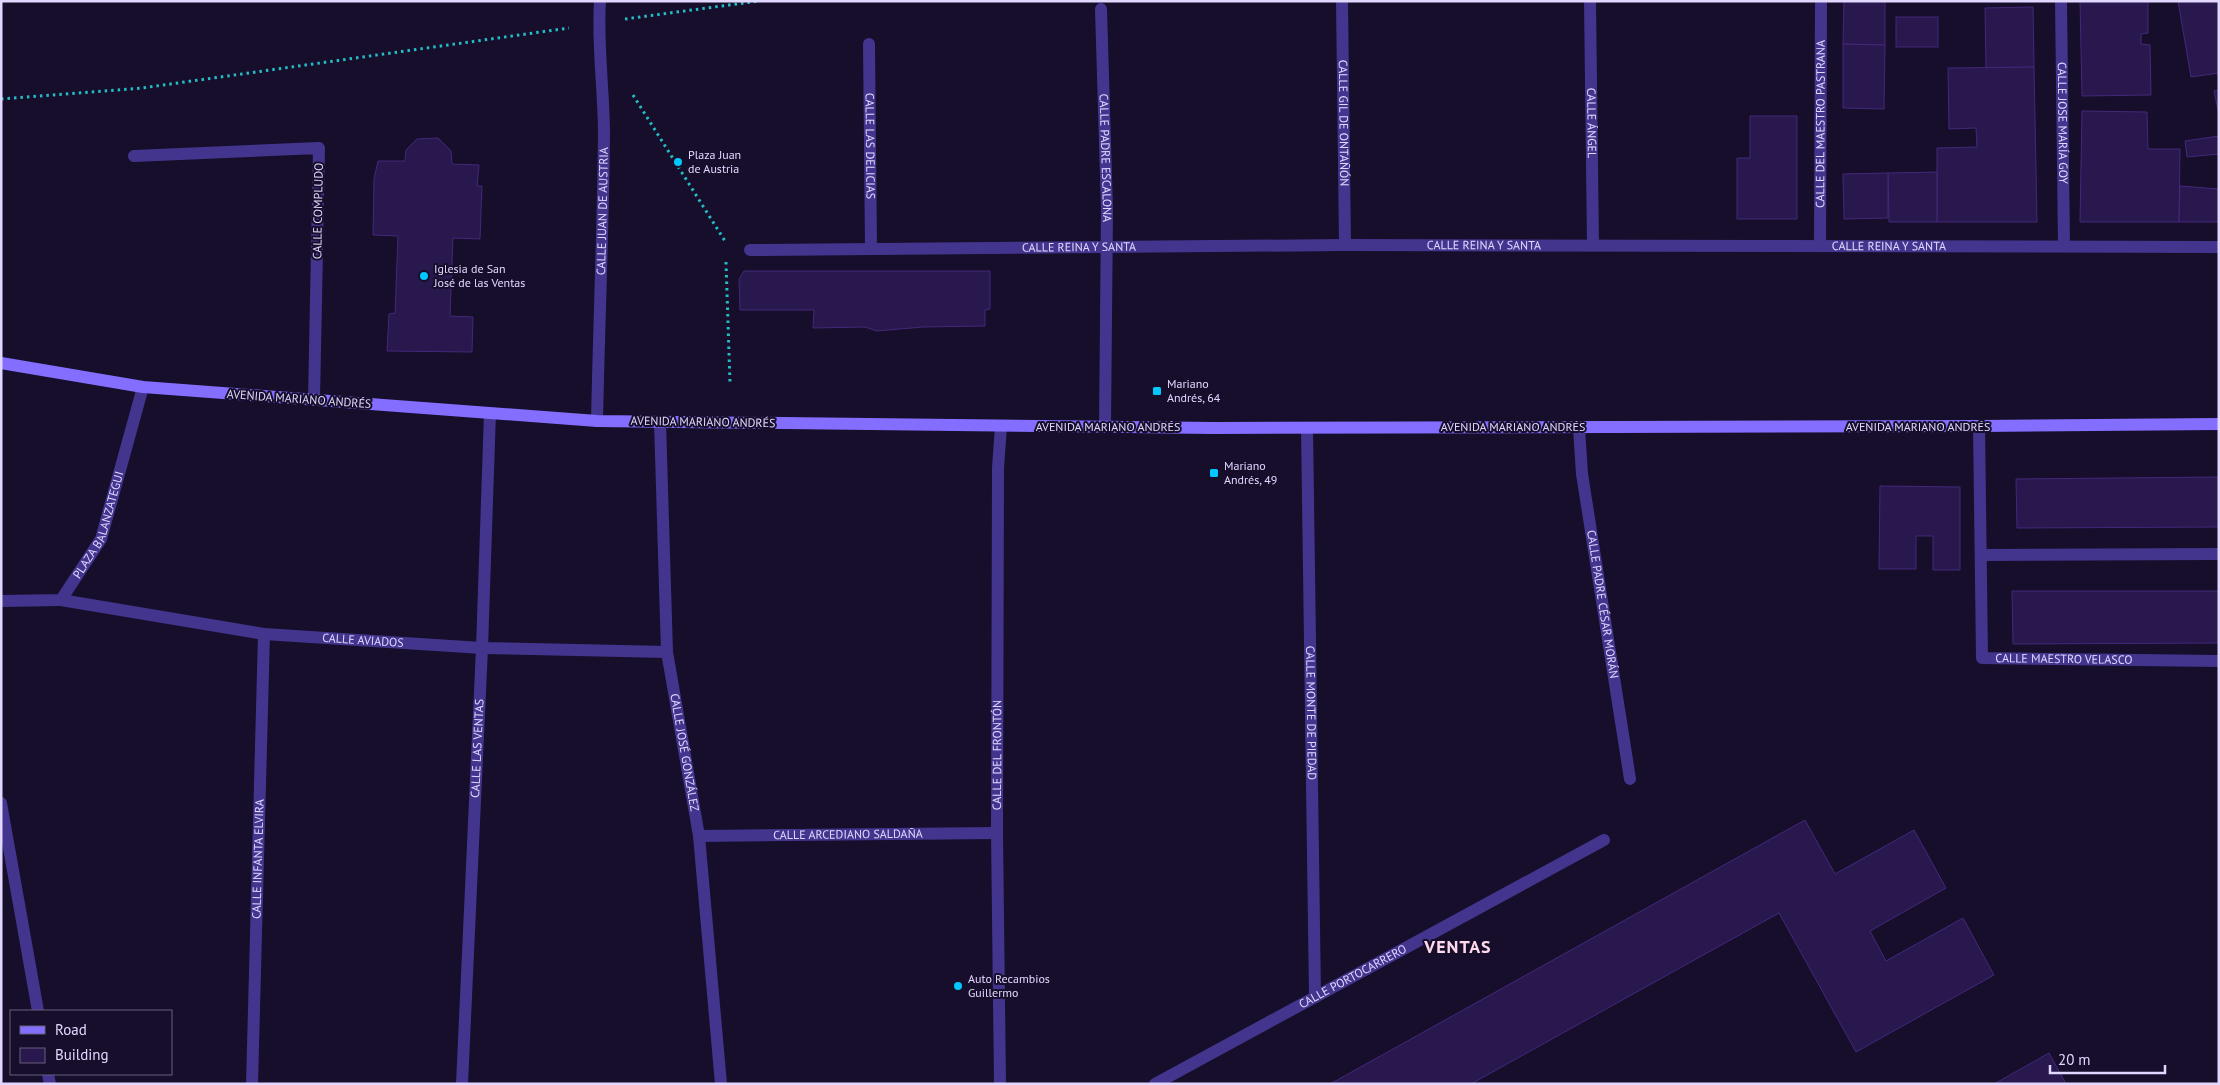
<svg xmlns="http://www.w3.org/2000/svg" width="2220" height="1085" viewBox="0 0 2220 1085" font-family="'PT Sans',sans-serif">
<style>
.building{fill:#29184d;stroke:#43287b}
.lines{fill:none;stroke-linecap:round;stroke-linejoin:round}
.path{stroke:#24bcc6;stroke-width:3;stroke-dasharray:2.5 4;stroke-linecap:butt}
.street{stroke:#43358d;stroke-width:12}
.secondary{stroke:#846eff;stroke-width:12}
.poi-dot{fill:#03c7ff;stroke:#160e2a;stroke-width:2}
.labels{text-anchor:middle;stroke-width:4;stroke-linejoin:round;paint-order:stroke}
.street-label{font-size:12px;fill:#e1d7ff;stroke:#160e2a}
.poi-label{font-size:12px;fill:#e1d7ff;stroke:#160e2a;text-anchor:start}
.district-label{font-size:18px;font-weight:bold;letter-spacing:1px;fill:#ffd9ec;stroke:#160e2a}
</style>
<rect width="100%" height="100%" fill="#160e2a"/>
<g class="building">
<polygon points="1844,1 1885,1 1885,45 1843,44"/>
<polygon points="2080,1 2148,1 2148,33 2141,34 2141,44 2150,45 2151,95 2082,96"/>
<polygon points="2178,1 2219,1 2219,73 2191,77"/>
<polygon points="2033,7 2034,67 1986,68 1985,8"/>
<rect x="1896" y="17" width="42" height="30"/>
<polygon points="1843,44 1885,45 1884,109 1843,108"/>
<polygon points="2034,67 2037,222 1937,222 1937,148 1977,147 1976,128 1949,129 1948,68"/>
<polygon points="2219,90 2219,115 2214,91"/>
<polygon points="2082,111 2147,112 2148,149 2180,149 2179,222 2080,222"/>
<polygon points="1750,116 1797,116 1797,219 1737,219 1737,158 1750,158"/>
<polygon points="2219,136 2219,154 2187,157 2185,141"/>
<polygon points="438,138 451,151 452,164 479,165 477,186 482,186 480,239 453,238 450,316 473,317 472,352 387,351 389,314 395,313 398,236 373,235 374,179 378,161 405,161 406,150 417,139"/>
<polygon points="1937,172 1937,222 1889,222 1888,173"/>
<polygon points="1888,173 1888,218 1844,219 1843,174"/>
<polygon points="2180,186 2219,189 2219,222 2179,222"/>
<polygon points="744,271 990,271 990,309 985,310 985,326 923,327 877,331 865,327 813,328 814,310 740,310 739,279"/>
<polygon points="2219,477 2219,527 2017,528 2016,479"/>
<polygon points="1880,486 1960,487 1960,570 1933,570 1933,536 1916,536 1916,569 1879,569"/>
<polygon points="2012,591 2219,591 2219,643 2013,644"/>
<polygon points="1805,820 1835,874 1914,830 1946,888 1870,931 1886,961 1963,918 1994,975 1856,1052 1779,913 1471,1084 1330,1084"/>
<polygon points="2049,1053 2066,1084 1994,1084"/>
</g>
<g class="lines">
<g class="path">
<polyline points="625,19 759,1"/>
<polyline points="633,95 725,241"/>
<polyline points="1,99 142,88 569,28"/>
<polyline points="726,262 730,383"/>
</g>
<g class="street">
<path id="s1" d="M1342,1L1345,245"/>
<path id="s2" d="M1590,1L1593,245"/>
<path id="s3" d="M2061,1L2064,246"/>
<path id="s4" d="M1101,9L1107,209L1105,427"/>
<path id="s5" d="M869,44L871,249"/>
<polyline points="134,156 319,148 314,400"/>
<path id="s6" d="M1820,246L1821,1"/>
<path id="s7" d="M750,250L1345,245L2219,247"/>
<path id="s8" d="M597,421C599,325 603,230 604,135C604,90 597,45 600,1"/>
<path id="s9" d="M660,422L667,652L699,836L721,1084"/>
<path id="s10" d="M1979,426L1982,658L2219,661"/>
<path id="s11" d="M1307,428L1315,997"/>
<path id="s12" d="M1579,428L1582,474L1630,779"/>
<polyline points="1981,555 2219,554"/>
<path id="s13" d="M61,600L264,634L482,648L667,652"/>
<path id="s14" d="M1,601L61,600L101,539L143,387"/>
<polyline points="1,803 38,1011"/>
<path id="s15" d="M699,836L997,833"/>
<polyline points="48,1074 50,1084"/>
<path id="s16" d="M252,1084L264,634"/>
<path id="s17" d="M462,1084L482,648L490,413"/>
<path id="s18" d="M1000,1084L997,833L998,468L1001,426"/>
<path id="s19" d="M1155,1084L1604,840"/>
</g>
<polyline class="secondary" points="1,363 143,387 597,421 1214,428 1979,426 2219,424"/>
</g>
<g class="poi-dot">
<circle cx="678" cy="162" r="5"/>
<circle cx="424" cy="276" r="5"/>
<rect x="1152" y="386" width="10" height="10" rx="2.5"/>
<rect x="1209" y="468" width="10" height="10" rx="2.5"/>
<circle cx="958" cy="986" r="5"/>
</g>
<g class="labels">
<g class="street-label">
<text dy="4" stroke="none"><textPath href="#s1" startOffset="122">CALLE GIL DE ONTAÑÓN</textPath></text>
<text dy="4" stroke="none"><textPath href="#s2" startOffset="122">CALLE ÁNGEL</textPath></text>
<text dy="4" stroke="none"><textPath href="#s6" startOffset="122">CALLE DEL MAESTRO PASTRANA</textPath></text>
<text dy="4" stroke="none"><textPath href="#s3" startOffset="122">CALLE JOSE MARÍA GOY</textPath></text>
<text dy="4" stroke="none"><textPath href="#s5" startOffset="102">CALLE LAS DELICIAS</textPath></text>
<text dy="4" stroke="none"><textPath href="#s4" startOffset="149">CALLE PADRE ESCALONA</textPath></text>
<text transform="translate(318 211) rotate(-89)" y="4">CALLE COMPLUDO</text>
<text dy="4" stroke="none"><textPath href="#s8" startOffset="210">CALLE JUAN DE AUSTRIA</textPath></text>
<text dy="4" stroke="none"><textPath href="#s7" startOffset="734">CALLE REINA Y SANTA</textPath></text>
<text dy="4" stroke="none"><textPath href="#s7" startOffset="329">CALLE REINA Y SANTA</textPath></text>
<text dy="4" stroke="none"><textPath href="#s7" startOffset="1139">CALLE REINA Y SANTA</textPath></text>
<text transform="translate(299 399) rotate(4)" y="4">AVENIDA MARIANO ANDRÉS</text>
<text transform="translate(703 422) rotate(1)" y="4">AVENIDA MARIANO ANDRÉS</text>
<text x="1108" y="431">AVENIDA MARIANO ANDRÉS</text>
<text x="1513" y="431">AVENIDA MARIANO ANDRÉS</text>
<text x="1918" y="431">AVENIDA MARIANO ANDRÉS</text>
<text dy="4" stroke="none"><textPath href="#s14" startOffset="145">PLAZA BALANZATEGUI</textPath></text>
<text dy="4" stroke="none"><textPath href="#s12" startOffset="178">CALLE PADRE CÉSAR MORÁN</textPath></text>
<text dy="4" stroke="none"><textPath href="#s13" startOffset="305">CALLE AVIADOS</textPath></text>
<text dy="4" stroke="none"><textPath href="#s10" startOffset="314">CALLE MAESTRO VELASCO</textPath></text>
<text dy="4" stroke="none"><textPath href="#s11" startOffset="285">CALLE MONTE DE PIEDAD</textPath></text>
<text dy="4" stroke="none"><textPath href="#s17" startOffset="336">CALLE LAS VENTAS</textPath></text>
<text dy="4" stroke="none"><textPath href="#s9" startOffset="332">CALLE JOSÉ GONZÁLEZ</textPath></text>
<text dy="4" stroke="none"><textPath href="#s18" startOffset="329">CALLE DEL FRONTÓN</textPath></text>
<text dy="4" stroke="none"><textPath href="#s15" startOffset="149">CALLE ARCEDIANO SALDAÑA</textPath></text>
<text dy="4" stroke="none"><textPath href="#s16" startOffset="225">CALLE INFANTA ELVIRA</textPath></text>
<text dy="4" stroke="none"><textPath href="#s19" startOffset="225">CALLE PORTOCARRERO</textPath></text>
</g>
<g class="poi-label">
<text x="688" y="159">Plaza Juan<tspan x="688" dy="14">de Austria</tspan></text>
<text x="434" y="273">Iglesia de San<tspan x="434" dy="14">José de las Ventas</tspan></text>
<text x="1167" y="388">Mariano<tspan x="1167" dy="14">Andrés, 64</tspan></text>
<text x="1224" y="470">Mariano<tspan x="1224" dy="14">Andrés, 49</tspan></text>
<text x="968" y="983">Auto Recambios<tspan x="968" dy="14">Guillermo</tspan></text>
</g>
<g class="district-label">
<text x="1458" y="953">VENTAS</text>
</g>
</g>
<rect width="2220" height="1085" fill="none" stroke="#e1d7ff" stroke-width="5"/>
<rect x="10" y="1010" width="162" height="65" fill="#160e2a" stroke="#675e7f"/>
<rect x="20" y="1026" width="25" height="8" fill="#846eff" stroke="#675e7f"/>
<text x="55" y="1035" font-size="15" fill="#e1d7ff">Road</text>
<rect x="20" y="1048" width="25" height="15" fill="#29184d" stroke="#675e7f"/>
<text x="55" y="1060" font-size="15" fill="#e1d7ff">Building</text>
<path d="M2050 1065v8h115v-8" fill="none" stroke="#e1d7ff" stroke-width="2.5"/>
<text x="2058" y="1065" font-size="15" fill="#e1d7ff" stroke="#160e2a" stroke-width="4" paint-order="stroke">20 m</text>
</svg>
